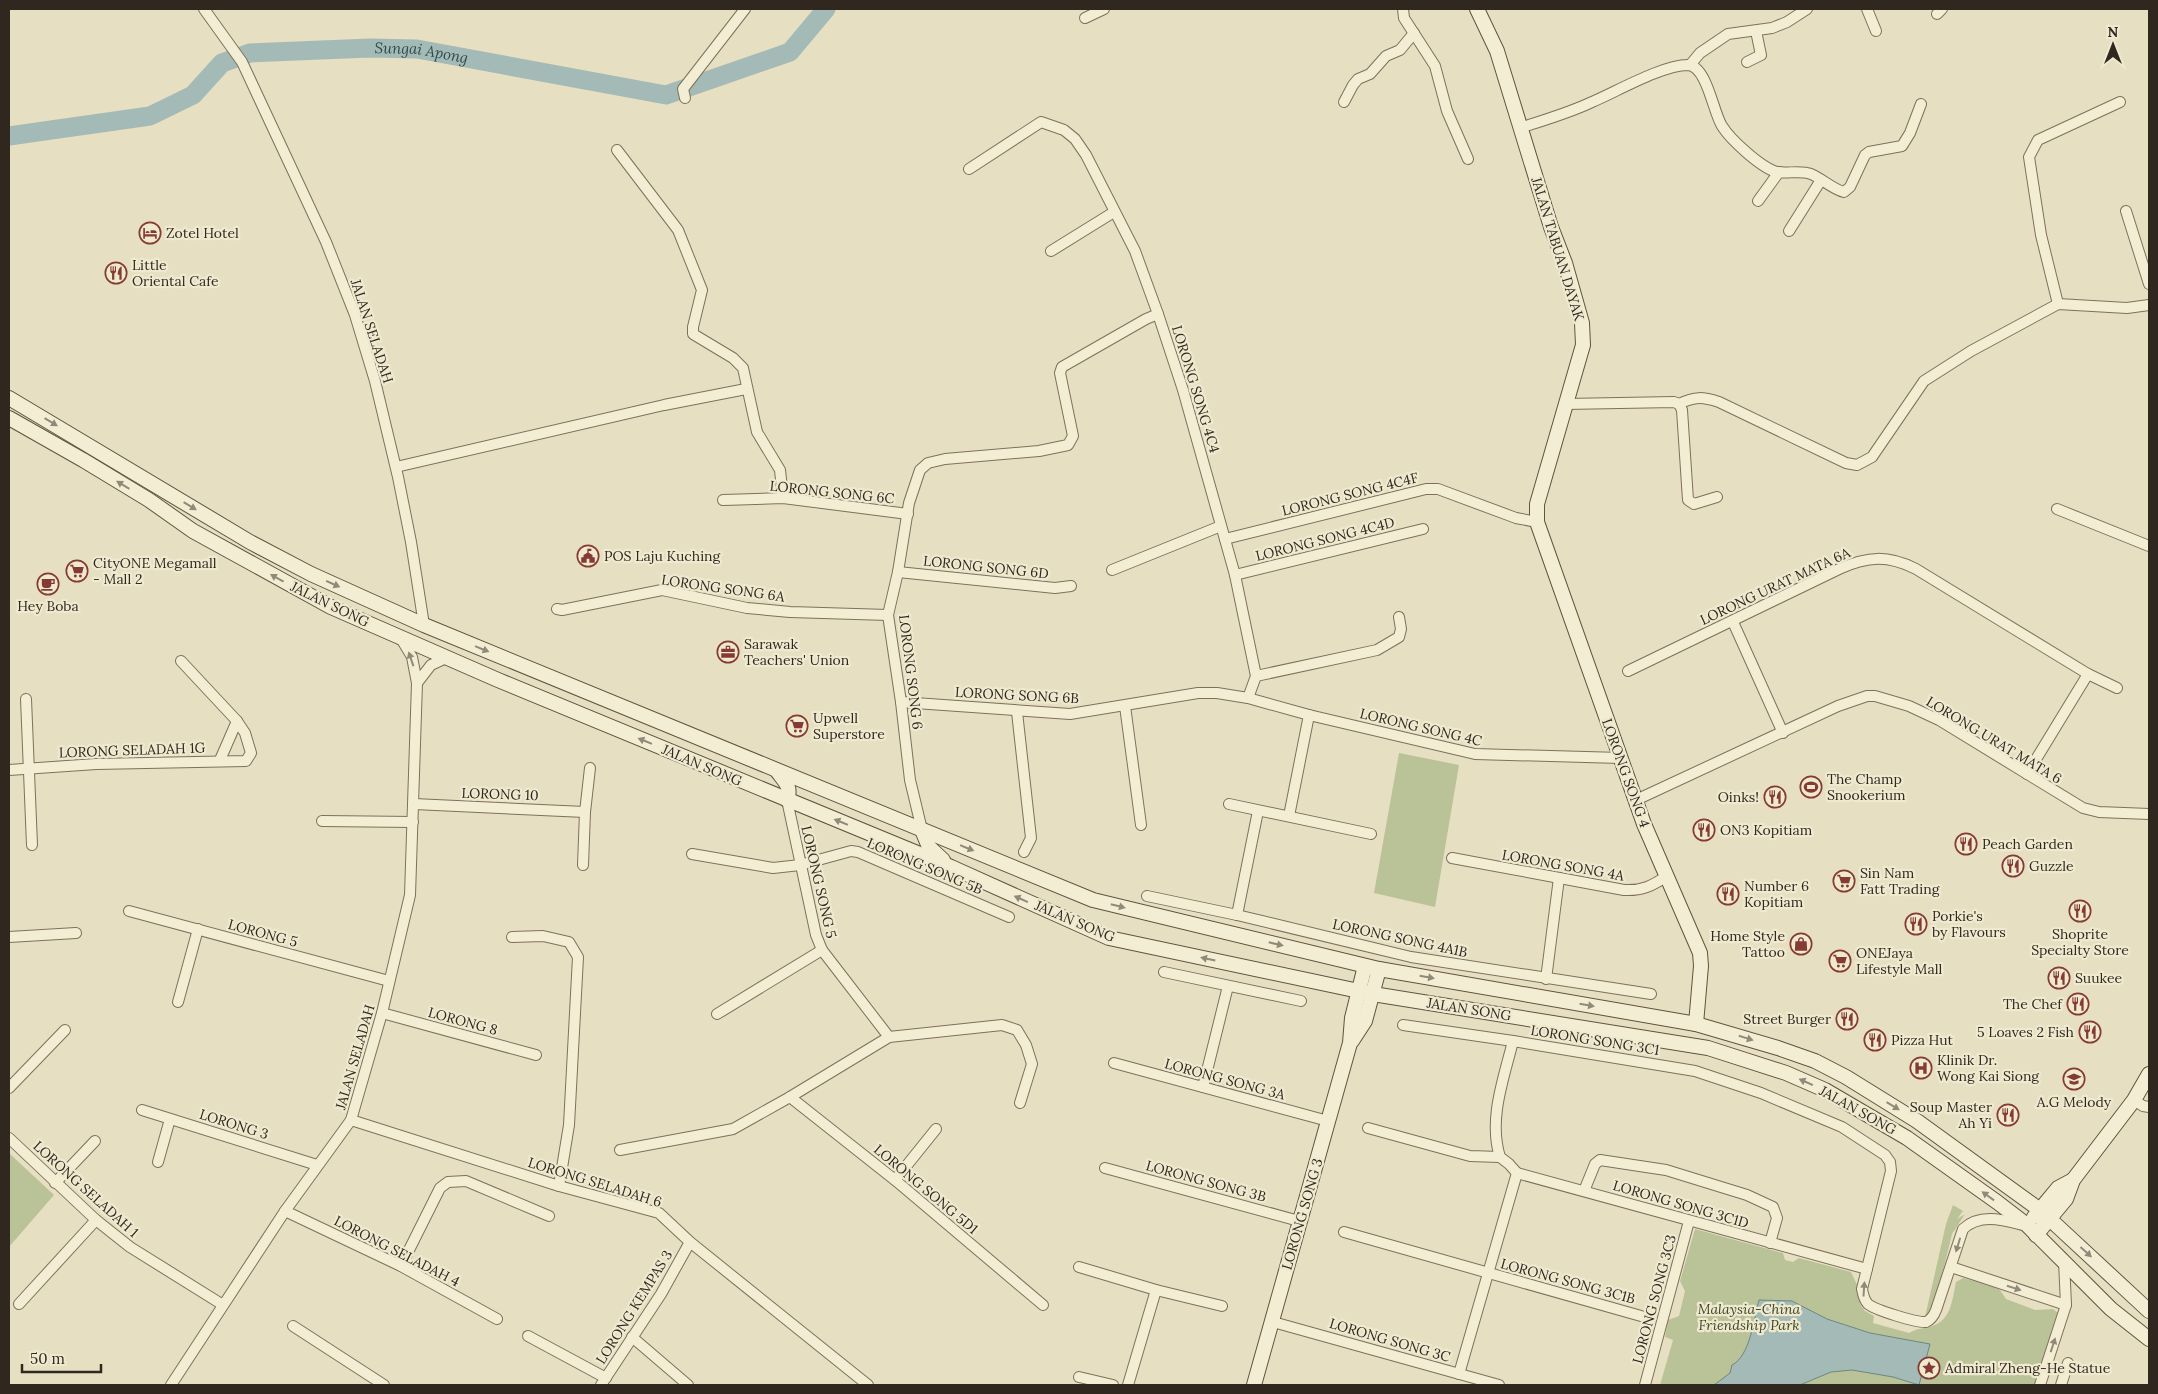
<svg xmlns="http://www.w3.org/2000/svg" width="2158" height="1394" viewBox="0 0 2158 1394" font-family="Lora,serif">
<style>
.green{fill:#bac398}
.water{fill:#a4bab6;stroke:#6c8783}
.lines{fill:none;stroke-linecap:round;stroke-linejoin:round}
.river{stroke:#a4bab6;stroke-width:19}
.street-casing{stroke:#7e715c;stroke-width:12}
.secondary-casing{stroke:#60533f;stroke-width:16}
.street{stroke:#f3edd4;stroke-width:10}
.secondary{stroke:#f3edd4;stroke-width:14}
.oneway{fill:#928a79}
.labels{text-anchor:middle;stroke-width:4.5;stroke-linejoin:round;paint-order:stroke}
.poi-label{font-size:14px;fill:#30281e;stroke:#efe9d0;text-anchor:start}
.street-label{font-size:14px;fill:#30281e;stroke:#efe9d0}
.park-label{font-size:14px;font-style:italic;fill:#3e4a27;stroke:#efe9d0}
.water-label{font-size:15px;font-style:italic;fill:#2f4d4e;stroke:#efe9d0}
</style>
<rect width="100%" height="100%" fill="#e7dfc2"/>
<g class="green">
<polygon points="1399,753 1459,765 1435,907 1374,893"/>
<polygon points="9,1153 54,1195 9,1247"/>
<polygon points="1953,1205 1963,1211 1957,1219 1965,1214 1952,1234 1932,1316 1925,1317 1946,1224"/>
<path d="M1695,1229L1783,1253L1785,1260L1793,1262L1799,1258L1851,1272L1859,1289L1860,1304L1865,1311L1874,1316L1873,1323L1909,1333C1916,1329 1920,1329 1928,1327C1951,1323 1952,1301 1956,1282L1963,1278L1994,1286L2000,1290L2006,1299L2035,1310L2053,1309L2058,1313L2059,1317L2036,1385H1660L1673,1340L1665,1337L1668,1320L1679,1316L1685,1291L1680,1281Z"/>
</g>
<path class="water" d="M1759,1300L1792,1301L1827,1319L1870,1333L1930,1344L1919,1385L1893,1377L1852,1370L1831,1372L1800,1385H1714L1730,1373L1732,1365C1750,1356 1754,1319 1759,1300Z"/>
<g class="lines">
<path class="river" id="s1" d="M9,136L150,116L193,95L222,63L250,53L370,48L417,49L666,95L790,52L826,9"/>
<g class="street-casing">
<g id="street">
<polyline points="204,9 242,62 326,242 355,315 375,381 398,477 411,542 424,625"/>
<polyline points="1403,9 1404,18 1435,66 1447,111 1468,159"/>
<polyline points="1867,9 1876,31"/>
<polyline points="1937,14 1942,9"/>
<polyline points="1085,18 1104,9"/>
<polyline points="1747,62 1761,55 1756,31"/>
<polyline points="1690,65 1700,53 1728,34 1772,28 1787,22 1807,9"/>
<polyline points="685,98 683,89 745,9"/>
<polyline points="1344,102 1353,85 1358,79 1370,74 1386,56 1400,50 1414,33"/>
<path d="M1520,128C1544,120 1569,113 1592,102C1616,92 1662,65 1688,65C1707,66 1713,112 1722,126C1730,139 1761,168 1777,172C1788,174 1800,170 1811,174C1823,179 1832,189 1844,192L1850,187L1865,155L1869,152L1902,146L1910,133L1921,104"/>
<polyline points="617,150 678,230 702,290 693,327 693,334 733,358 743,368 757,432 780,470 783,498"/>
<polyline points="969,169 1041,122 1064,130 1075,139 1086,155 1135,251 1158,314 1183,390 1235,575 1256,676 1248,698"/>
<polyline points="1758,201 1779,172"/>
<polyline points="2126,211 2149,284"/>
<polyline points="1789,231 1821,180"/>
<polyline points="1051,251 1114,212"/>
<polyline points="2058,304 2041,235 2029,157 2038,140 2120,102"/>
<polyline points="1565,404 1674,402 1679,404 1682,410 1688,500 1694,504 1717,497"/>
<path d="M1679,404C1695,396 1703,397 1719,402L1846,463L1857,465L1872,457L1924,381L1971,351L2058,304L2127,308L2149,305"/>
<polyline points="396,467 664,405 746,389"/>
<polyline points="723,500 783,498 908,514"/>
<polyline points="2057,509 2149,546"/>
<polyline points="1225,539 1426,489 1438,489 1516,518 1537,522"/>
<polyline points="1112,570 1221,526"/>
<polyline points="898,572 1055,588 1071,586"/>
<polyline points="1235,575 1423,529"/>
<polyline points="557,609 562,610 662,590 747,608 790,612 888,615"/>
<polyline points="1733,622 1783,733"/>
<path d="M1628,671L1839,569C1868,556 1888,555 1916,569L2088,674L2117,688"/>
<polyline points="1256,676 1377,650 1399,637 1401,629 1399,617"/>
<polyline points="417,683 431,665 446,658"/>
<polyline points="26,699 32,845"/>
<polyline points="901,702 1070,714 1198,693 1217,693 1248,698 1309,715 1475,754 1621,758"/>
<polyline points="1125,706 1141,825"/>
<polyline points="1017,712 1031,838 1024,852"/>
<polyline points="220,760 237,721"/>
<polyline points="9,770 96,764 246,761 251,753 245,733 237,721 181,661"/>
<polyline points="2027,774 2088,674"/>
<polyline points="787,800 816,935 822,950 889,1037"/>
<polyline points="1636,800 1838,706 1867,696 1875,696 1909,706 1939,720 2083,808 2099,812 2149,814"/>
<polyline points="414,804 585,812"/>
<polyline points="1229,804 1371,834"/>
<polyline points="1289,816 1309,715"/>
<polyline points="322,821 413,822"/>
<polyline points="922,830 910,780 901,702 888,615 898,572 909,503 920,470 928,463 945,459 1039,451 1068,445 1073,436 1060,373 1062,367 1146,319 1158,314"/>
<polyline points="692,854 773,868 800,865 851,851 858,852 1009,917"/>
<path d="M1452,858L1624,890C1642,891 1652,886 1667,876"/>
<polyline points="583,865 585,812 590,768"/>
<polyline points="1147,896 1237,915 1411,957 1651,994"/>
<polyline points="129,911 389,981"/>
<polyline points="1237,915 1258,811"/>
<polyline points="9,937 76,933"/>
<polyline points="512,937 543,936 569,942 578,957 569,1125 559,1186"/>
<polyline points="1164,972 1301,1001"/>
<polyline points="1546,979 1559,878"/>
<polyline points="178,1002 198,929"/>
<polyline points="382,1013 536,1055"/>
<polyline points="717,1014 822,950"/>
<polyline points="1403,1025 1513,1041"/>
<polyline points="1114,1063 1328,1121"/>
<polyline points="1203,1087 1228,986"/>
<polyline points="9,1088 65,1030"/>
<polyline points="790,1097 895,1180 1043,1305"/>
<polyline points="2134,1100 2143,1106 2149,1107"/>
<polyline points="142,1110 317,1165"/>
<polyline points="351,1120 559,1186 659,1213 690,1242 868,1385"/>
<polyline points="1368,1128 1470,1156 1500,1157"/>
<polyline points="9,1138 96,1220 130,1247 223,1305"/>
<polyline points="620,1150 733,1129 790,1097 889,1037 1002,1025 1017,1030 1026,1045 1032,1064 1020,1103"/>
<polyline points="158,1162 170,1119"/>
<polyline points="1105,1168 1299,1221"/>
<polyline points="1517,1173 1867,1269"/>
<polyline points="895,1180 936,1129"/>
<polyline points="55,1183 95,1141"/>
<polyline points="1584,1191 1595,1164 1600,1160 1666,1170 1747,1195 1773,1207 1777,1218 1770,1243"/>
<polyline points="285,1211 401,1266 497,1319"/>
<polyline points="1344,1232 1641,1316"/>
<polyline points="401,1266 440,1188 448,1182 466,1181 549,1216"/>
<polyline points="1079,1267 1156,1290 1222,1306"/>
<polyline points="1951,1267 2066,1305"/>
<polyline points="19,1304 96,1220"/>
<polyline points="1273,1322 1499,1385"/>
<polyline points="293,1326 384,1385"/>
<polyline points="528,1336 606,1378"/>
<polyline points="632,1337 688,1385"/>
<path d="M1459,1374L1517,1173L1509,1164L1500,1157C1488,1119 1504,1078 1513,1041L1695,1071L1761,1093L1842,1127L1885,1155L1890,1162L1891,1171L1862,1289C1863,1295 1864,1300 1868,1304C1875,1310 1917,1323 1926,1322C1931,1320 1934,1315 1936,1310L1963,1229C1980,1213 2003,1220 2023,1225"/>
<polyline points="1079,1377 1113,1385"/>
<polyline points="171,1385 285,1211 351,1120 382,1013 410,895 417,683 412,657 400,637"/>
<polyline points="601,1385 661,1294 690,1242"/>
<polyline points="1128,1385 1156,1290"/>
<polyline points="1645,1385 1689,1221"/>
<polyline points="2040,1385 2066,1305 2064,1261"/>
<polyline points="2061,1385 2068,1363"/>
</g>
</g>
<g class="secondary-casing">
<g id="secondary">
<polyline points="1477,9 1497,51 1551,227 1565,263 1582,323 1583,345 1537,504 1537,522 1644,824 1700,953 1701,966 1696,1024"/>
<polyline points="9,398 250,542 311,574 424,625 1093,900 1379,969 1696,1024 1778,1048 1815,1061 1846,1077 1917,1121 2040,1210 2149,1311"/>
<polyline points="9,418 83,460 149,500 193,531 331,607 498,680 951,867 1109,938 1373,994 1708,1048 1786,1073 1825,1090 1907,1138 1997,1202 2027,1225 2111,1309 2149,1339"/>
<path d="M777,771C785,782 792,787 787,800"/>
<polyline points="922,830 929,847 943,860"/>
<polyline points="1352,1041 1365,1021 1379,969"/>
<polyline points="2034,1217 2058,1188 2073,1180"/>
<polyline points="2036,1235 2066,1199 2073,1180 2134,1100 2149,1074"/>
<polyline points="1254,1385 1350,1043 1352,1018 1365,966"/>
</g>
</g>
<use href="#street" class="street"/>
<use href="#secondary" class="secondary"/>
</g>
<defs><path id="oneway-solid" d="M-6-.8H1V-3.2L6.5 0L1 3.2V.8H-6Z" transform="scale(1.25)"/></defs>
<g class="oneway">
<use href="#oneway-solid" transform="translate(51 422) rotate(31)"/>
<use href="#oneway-solid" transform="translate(123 485) rotate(-149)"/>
<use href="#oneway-solid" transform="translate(190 506) rotate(31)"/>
<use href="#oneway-solid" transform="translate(277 578) rotate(-151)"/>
<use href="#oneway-solid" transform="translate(333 584) rotate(24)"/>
<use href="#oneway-solid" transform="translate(482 649) rotate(22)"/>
<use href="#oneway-solid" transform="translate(411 659) rotate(-109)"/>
<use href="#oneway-solid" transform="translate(645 741) rotate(-158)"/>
<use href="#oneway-solid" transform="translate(841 822) rotate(-158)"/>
<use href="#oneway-solid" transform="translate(967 848) rotate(22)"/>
<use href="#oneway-solid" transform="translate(1021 899) rotate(-156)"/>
<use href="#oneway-solid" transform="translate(1118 906) rotate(14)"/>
<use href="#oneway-solid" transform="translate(1276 944) rotate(13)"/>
<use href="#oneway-solid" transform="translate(1208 959) rotate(-168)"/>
<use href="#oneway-solid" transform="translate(1427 977) rotate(10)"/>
<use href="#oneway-solid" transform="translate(1587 1005) rotate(10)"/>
<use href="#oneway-solid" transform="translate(1746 1038) rotate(17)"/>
<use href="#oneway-solid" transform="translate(1806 1082) rotate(-156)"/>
<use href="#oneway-solid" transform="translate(1893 1106) rotate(31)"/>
<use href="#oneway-solid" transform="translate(1988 1196) rotate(-144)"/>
<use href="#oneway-solid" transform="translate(1958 1245) rotate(107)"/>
<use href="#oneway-solid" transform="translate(2086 1252) rotate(42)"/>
<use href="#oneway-solid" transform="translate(2014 1288) rotate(18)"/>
<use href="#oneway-solid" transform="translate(1864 1289) rotate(-86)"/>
<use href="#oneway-solid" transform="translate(2053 1345) rotate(-72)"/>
</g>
<defs>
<g id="hotel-ring" transform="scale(1.125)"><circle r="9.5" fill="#efe9d0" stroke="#853b34" stroke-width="1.5"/><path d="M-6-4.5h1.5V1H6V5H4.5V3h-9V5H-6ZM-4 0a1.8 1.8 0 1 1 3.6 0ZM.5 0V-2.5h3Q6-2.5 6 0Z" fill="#853b34"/></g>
<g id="restaurant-ring" transform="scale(1.125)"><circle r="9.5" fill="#efe9d0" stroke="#853b34" stroke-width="1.5"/><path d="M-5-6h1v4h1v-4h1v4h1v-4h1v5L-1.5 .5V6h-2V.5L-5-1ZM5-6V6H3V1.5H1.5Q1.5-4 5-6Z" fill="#853b34"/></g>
<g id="civic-ring" transform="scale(1.125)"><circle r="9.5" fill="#efe9d0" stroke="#853b34" stroke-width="1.5"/><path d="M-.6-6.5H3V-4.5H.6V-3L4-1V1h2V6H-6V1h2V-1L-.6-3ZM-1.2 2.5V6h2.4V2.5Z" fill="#853b34"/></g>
<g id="supermarket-ring" transform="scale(1.125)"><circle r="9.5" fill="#efe9d0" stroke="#853b34" stroke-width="1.5"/><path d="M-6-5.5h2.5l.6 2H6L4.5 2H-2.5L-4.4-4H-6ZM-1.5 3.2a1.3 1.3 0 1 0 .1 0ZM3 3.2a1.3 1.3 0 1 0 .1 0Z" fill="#853b34"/></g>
<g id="cafe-ring" transform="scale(1.125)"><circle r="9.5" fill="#efe9d0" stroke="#853b34" stroke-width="1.5"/><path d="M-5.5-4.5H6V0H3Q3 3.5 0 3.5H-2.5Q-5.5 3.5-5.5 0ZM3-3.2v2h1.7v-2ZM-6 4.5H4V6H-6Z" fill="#853b34"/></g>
<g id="office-ring" transform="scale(1.125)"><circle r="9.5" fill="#efe9d0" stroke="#853b34" stroke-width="1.5"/><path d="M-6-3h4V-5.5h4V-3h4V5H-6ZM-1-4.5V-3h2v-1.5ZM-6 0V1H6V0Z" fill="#853b34"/></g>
<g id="stadium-ring" transform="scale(1.125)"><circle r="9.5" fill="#efe9d0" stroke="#853b34" stroke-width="1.5"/><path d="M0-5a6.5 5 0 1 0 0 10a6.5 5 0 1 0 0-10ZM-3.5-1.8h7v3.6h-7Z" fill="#853b34"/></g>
<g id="shop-ring" transform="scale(1.125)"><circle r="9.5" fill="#efe9d0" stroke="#853b34" stroke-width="1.5"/><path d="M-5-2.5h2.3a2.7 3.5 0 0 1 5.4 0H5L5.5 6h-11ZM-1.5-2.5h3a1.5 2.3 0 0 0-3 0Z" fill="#853b34"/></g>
<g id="hospital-ring" transform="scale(1.125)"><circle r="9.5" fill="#efe9d0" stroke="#853b34" stroke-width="1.5"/><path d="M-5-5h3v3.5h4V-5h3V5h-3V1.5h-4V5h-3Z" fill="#853b34"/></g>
<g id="school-ring" transform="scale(1.125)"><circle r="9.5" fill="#efe9d0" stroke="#853b34" stroke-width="1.5"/><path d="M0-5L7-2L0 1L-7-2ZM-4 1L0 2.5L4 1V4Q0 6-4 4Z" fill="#853b34"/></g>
<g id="sight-ring" transform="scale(1.125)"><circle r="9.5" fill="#efe9d0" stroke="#853b34" stroke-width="1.5"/><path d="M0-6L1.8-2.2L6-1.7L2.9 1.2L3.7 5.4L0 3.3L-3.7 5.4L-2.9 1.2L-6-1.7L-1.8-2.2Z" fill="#853b34"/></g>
</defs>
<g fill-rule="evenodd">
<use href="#hotel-ring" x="150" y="233"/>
<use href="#restaurant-ring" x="116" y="273"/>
<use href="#civic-ring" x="588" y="556"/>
<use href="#supermarket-ring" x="77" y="571"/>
<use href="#cafe-ring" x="48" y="584"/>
<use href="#office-ring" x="728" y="652"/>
<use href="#supermarket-ring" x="797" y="726"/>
<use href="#stadium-ring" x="1811" y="787"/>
<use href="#restaurant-ring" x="1775" y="797"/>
<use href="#restaurant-ring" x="1704" y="830"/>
<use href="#restaurant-ring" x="1966" y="844"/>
<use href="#restaurant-ring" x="2013" y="866"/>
<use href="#supermarket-ring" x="1844" y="881"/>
<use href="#restaurant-ring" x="1728" y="894"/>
<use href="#restaurant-ring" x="2080" y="911"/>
<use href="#restaurant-ring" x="1916" y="924"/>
<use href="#shop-ring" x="1801" y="944"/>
<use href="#supermarket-ring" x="1840" y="961"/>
<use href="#restaurant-ring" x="2059" y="978"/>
<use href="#restaurant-ring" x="2078" y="1004"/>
<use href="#restaurant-ring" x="1847" y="1019"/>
<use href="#restaurant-ring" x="2090" y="1032"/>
<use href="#restaurant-ring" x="1875" y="1040"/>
<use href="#hospital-ring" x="1921" y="1068"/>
<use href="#school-ring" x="2074" y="1079"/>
<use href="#restaurant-ring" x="2008" y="1115"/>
<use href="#sight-ring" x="1929" y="1368"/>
</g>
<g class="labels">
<g class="poi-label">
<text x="166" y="238">Zotel Hotel</text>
<text x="132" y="270">Little<tspan x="132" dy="16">Oriental Cafe</tspan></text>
<text x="604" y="561">POS Laju Kuching</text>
<text x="93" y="568">CityONE Megamall<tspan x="93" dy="16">- Mall 2</tspan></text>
<text x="48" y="611" text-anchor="middle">Hey Boba</text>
<text x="744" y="649">Sarawak<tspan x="744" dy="16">Teachers' Union</tspan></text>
<text x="813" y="723">Upwell<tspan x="813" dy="16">Superstore</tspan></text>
<text x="1827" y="784">The Champ<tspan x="1827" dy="16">Snookerium</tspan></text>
<text x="1759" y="802" text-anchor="end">Oinks!</text>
<text x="1720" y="835">ON3 Kopitiam</text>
<text x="1982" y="849">Peach Garden</text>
<text x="2029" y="871">Guzzle</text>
<text x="1860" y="878">Sin Nam<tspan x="1860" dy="16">Fatt Trading</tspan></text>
<text x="1744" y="891">Number 6<tspan x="1744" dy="16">Kopitiam</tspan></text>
<text x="1932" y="921">Porkie's<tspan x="1932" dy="16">by Flavours</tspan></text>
<text x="2080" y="939" text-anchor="middle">Shoprite<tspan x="2080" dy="16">Specialty Store</tspan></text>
<text x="1785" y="941" text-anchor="end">Home Style<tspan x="1785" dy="16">Tattoo</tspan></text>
<text x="1856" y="958">ONEJaya<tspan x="1856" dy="16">Lifestyle Mall</tspan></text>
<text x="2075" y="983">Suukee</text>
<text x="2062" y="1009" text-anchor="end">The Chef</text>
<text x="1831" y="1024" text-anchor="end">Street Burger</text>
<text x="2074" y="1037" text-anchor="end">5 Loaves 2 Fish</text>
<text x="1891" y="1045">Pizza Hut</text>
<text x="1937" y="1065">Klinik Dr.<tspan x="1937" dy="16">Wong Kai Siong</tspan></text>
<text x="2074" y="1107" text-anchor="middle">A.G Melody</text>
<text x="1992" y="1112" text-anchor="end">Soup Master<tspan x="1992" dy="16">Ah Yi</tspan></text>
<text x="1945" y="1373">Admiral Zheng-He Statue</text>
</g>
<g class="street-label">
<text transform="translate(1558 249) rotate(73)" y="5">JALAN TABUAN DAYAK</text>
<text transform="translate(372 331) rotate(72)" y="5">JALAN SELADAH</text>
<text transform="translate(1196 389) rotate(73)" y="5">LORONG SONG 4C4</text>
<text transform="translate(832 492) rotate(6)" y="5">LORONG SONG 6C</text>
<text transform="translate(1350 494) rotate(-14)" y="5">LORONG SONG 4C4F</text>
<text transform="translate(1325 539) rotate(-14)" y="5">LORONG SONG 4C4D</text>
<text transform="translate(986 567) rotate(6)" y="5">LORONG SONG 6D</text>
<text transform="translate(1775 586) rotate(-25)" y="5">LORONG URAT MATA 6A</text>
<text transform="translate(723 588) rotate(8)" y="5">LORONG SONG 6A</text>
<text transform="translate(330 604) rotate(26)" y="5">JALAN SONG</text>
<text transform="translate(911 672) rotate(83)" y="5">LORONG SONG 6</text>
<text transform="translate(1017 695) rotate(3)" y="5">LORONG SONG 6B</text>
<text transform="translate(1421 727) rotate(13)" y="5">LORONG SONG 4C</text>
<text transform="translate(1994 740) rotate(31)" y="5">LORONG URAT MATA 6</text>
<text transform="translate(132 750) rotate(-2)" y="5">LORONG SELADAH 1G</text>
<text transform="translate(702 765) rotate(23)" y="5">JALAN SONG</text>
<text transform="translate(1626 773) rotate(70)" y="5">LORONG SONG 4</text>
<text transform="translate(500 794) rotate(2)" y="5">LORONG 10</text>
<text transform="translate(1563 865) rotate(10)" y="5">LORONG SONG 4A</text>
<text transform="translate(925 866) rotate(23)" y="5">LORONG SONG 5B</text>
<text transform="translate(819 882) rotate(77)" y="5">LORONG SONG 5</text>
<text transform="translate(1075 921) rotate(23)" y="5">JALAN SONG</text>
<text transform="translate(263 933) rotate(15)" y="5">LORONG 5</text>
<text transform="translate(1400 938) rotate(12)" y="5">LORONG SONG 4A1B</text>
<text transform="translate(1469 1009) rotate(9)" y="5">JALAN SONG</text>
<text transform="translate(463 1021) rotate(15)" y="5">LORONG 8</text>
<text transform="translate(1595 1040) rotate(9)" y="5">LORONG SONG 3C1</text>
<text transform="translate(355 1057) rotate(-74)" y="5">JALAN SELADAH</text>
<text transform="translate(1225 1079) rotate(15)" y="5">LORONG SONG 3A</text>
<text transform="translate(1858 1110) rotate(29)" y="5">JALAN SONG</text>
<text transform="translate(234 1124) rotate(17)" y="5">LORONG 3</text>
<text transform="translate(1206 1181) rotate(15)" y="5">LORONG SONG 3B</text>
<text transform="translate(595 1182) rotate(17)" y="5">LORONG SELADAH 6</text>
<text transform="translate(86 1189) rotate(42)" y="5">LORONG SELADAH 1</text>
<text transform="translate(926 1189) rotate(40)" y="5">LORONG SONG 5D1</text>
<text transform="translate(1681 1204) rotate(16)" y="5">LORONG SONG 3C1D</text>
<text transform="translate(1302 1214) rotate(-74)" y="5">LORONG SONG 3</text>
<text transform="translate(397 1251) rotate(27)" y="5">LORONG SELADAH 4</text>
<text transform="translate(1568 1281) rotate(15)" y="5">LORONG SONG 3C1B</text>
<text transform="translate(1654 1299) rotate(-75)" y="5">LORONG SONG 3C3</text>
<text transform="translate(634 1307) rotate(-58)" y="5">LORONG KEMPAS 3</text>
<text transform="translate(1390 1340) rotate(16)" y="5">LORONG SONG 3C</text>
</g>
<g class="park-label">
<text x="1749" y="1314">Malaysia-China<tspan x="1749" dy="16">Friendship Park</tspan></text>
</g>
<g class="water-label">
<text dy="5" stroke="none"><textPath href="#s1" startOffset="435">Sungai Apong</textPath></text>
</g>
</g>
<rect width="2158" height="1394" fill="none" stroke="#30281e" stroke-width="20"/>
<g transform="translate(2113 45)" stroke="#efe9d0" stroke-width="4" paint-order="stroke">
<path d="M0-4L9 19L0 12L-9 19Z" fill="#30281e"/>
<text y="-8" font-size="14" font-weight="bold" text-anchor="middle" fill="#30281e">N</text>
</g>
<path d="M22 1364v8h79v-8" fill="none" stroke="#30281e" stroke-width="2.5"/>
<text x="30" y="1364" font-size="15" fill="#30281e" stroke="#efe9d0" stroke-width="4" paint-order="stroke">50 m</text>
</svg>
